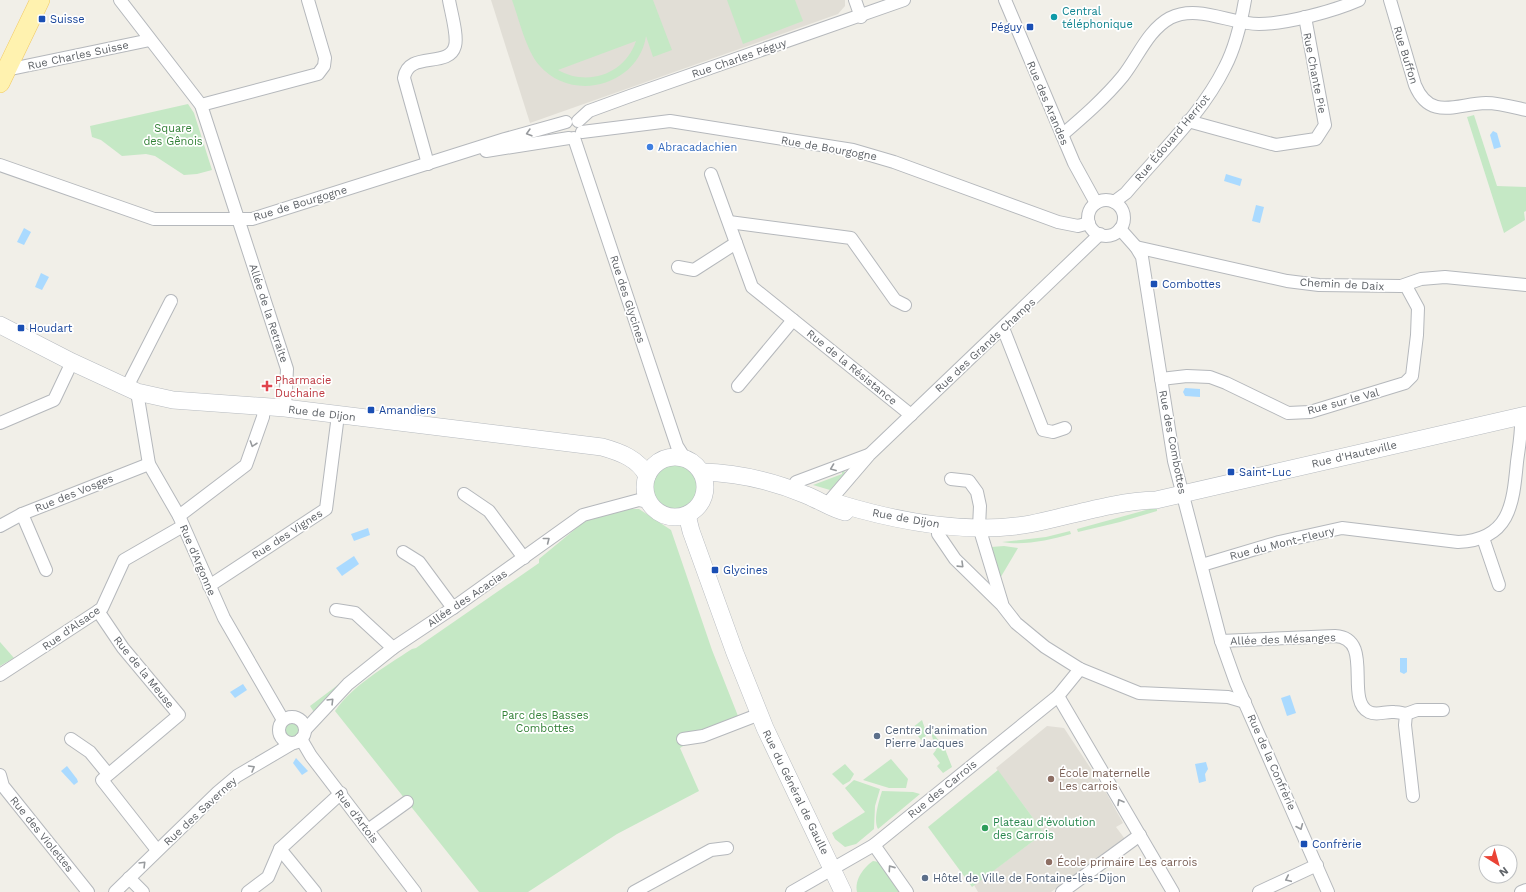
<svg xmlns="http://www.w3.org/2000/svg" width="1526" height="892" viewBox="0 0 1526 892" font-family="'Work Sans',sans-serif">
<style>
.education{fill:#e1ded6}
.green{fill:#c5e8c5;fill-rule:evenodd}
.water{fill:#aadaff}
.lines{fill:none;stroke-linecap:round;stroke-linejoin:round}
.street-casing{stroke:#b5b8bc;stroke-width:14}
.secondary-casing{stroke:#b6babf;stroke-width:18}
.primary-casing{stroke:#f2c960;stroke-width:20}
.street{stroke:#fff;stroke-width:12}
.secondary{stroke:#fff;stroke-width:17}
.primary{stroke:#fff2af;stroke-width:19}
.oneway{stroke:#979a9d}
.culture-dot{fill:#0f9aa8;stroke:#fff;stroke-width:1.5}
.transit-dot{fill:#1a4fb4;stroke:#fff;stroke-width:1.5}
.shop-dot{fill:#3f7fe0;stroke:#fff;stroke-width:1.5}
.health-dot{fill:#e0444e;stroke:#fff;stroke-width:1.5}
.service-dot{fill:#5c6f8a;stroke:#fff;stroke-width:1.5}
.education-dot{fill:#8d6e63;stroke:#fff;stroke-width:1.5}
.leisure-dot{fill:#2e9e5b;stroke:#fff;stroke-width:1.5}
.labels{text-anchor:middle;stroke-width:3.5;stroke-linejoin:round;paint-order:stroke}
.culture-label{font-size:11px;fill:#0d838f;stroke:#fff;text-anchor:start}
.transit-label{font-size:11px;fill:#164399;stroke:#fff;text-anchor:start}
.street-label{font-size:11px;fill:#5f6368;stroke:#fff}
.park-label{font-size:11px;fill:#348238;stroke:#fff}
.shop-label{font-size:11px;fill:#366cbe;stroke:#fff;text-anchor:start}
.health-label{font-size:11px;fill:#be3a42;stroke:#fff;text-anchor:start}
.service-label{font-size:11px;fill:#4e5e75;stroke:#fff;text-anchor:start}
.education-label{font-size:11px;fill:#785e54;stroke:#fff;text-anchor:start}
.leisure-label{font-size:11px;fill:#27864d;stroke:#fff;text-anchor:start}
</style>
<rect width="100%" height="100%" fill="#f1efe8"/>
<g class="education">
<polygon points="491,0 845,0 845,6 838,14 530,123"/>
<polygon points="1047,726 1064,728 1103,787 1123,823 1116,827 1125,839 1051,892 978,892 974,885 1044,833 996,768"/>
</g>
<g class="green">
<path d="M512,0H653L672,50L653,57L646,36C639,85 572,104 539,65C526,50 519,19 512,0ZM636,41C625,74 588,87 558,70Z"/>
<polygon points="727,0 795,0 803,21 743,44"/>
<polygon points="188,104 194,113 212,170 197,174 184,175 155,156 146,154 122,156 101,140 92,137 90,126"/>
<polygon points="1474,115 1497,186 1526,187 1526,211 1524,212 1525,220 1504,233 1467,117"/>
<circle cx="676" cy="487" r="25"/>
<polygon points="844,470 845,473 830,490 813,485 842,474 842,471"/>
<polygon points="1157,507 1157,511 1120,522 1078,532 1077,529"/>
<path d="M630,509H639L671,530L712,650L738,716L710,729L680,748L699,791L617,834L528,892H479L335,711C354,684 385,667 412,649L416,648L539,563V559L585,521Z"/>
<path d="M1070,531L1071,534C1049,540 1024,546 1002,542L1046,537Z"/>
<polygon points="1004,546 1018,548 999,580 991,547"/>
<polygon points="0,642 14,658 0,666"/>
<polygon points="347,678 314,712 310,706"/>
<polygon points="922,720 927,735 921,740 912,728"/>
<circle cx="292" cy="731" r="9"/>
<polygon points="930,729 945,749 952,767 943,773 937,766 940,763 933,754 936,750"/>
<polygon points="891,759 908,779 906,788 889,788 863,780"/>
<polygon points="845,764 854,774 850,781 843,785 832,774"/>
<polygon points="998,770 1044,833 972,887 928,827"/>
<polygon points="854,780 880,789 875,806 874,829 856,844 845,847 835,839 832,833 865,812 845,788"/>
<path d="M882,791L913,792L920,794L878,829C873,819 879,801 882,791Z"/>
<path d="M873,861L879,862L901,892H857C854,880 864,867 873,861Z"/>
</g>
<g class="water">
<polygon points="1493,131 1497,133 1501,147 1494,149 1490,135"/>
<polygon points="1226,174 1242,179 1240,186 1224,181"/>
<polygon points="1256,205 1264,207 1260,223 1252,221"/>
<polygon points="24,228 31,232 24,245 17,242"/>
<polygon points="41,273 49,277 42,290 35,287"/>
<polygon points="1185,388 1200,389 1200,397 1185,396 1183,392"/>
<polygon points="368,528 370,535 354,541 351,534"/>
<polygon points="354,556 359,564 342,576 336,568"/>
<polygon points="1400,658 1407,658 1407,672 1404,674 1400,672"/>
<polygon points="243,684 247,690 235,698 230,692"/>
<polygon points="1290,695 1296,713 1287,716 1281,698"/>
<polygon points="296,758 308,771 302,775 293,763"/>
<polygon points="1206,762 1208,769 1205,774 1206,781 1199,783 1195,764"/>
<polygon points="67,766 77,779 78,782 74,785 61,771"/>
</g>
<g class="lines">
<g class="street-casing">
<g id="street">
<polyline points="120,0 201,105 287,369 285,408"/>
<polyline points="855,0 861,17"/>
<polyline points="1005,0 1074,163 1096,203"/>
<path d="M1390,0L1415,85C1430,121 1456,104 1486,103C1499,103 1513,107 1526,110"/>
<polyline points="6,70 150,40"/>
<polyline points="201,105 318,74 324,66 325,58 308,0"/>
<polyline points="578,121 589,111 630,96 904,0"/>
<polyline points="1188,121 1276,145 1316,139 1325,125 1305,17"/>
<polyline points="582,132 670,121 853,150 894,162 1058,222 1078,226 1089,223"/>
<path d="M1062,135C1083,117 1105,98 1123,76C1138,57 1148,30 1170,18C1198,4 1230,24 1259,24C1286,24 1334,11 1359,0"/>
<polyline points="574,138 677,446 684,457"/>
<polyline points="486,151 569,138"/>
<path d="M428,164L404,78C408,50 449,69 455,46C458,36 451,12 449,0"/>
<polyline points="0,165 154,219 252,219 505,139 566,122"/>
<polyline points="711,174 752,287 911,415"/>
<circle cx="1106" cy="218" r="18"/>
<path d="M1114,202L1126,193C1160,153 1202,114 1225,67C1236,46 1241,23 1245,0"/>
<polyline points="729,222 851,238 895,300 905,305"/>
<polyline points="1120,229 1136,247 1142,257 1174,461 1221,641 1236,683 1328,892"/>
<polyline points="1136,247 1287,281 1319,285 1401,286 1421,279 1445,277 1526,285"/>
<polyline points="678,267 694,270 736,243"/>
<polyline points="1003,328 1043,430 1053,432 1065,428"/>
<polyline points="1161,379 1187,376 1210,377 1226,383 1288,413 1310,412 1405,383 1412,376 1417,335 1418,308 1406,286"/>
<polyline points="738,386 793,320"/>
<polyline points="127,387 171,301"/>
<polyline points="137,392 149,464 179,516 224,618 283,720"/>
<polyline points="0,423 54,400 72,362"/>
<polyline points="951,479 969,481 977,492 980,506 979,527 1002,603"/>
<polyline points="796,482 868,455"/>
<polyline points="464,494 489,511 524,558"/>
<polyline points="827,504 869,455 1100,234"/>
<polyline points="22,514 46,570"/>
<polyline points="179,516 246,465 263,417 264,406"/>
<polyline points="0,526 22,514 149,464"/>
<polyline points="938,534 955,559 1002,605 1016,623 1045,647 1080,669 1139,693 1228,697 1245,702"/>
<polyline points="1483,538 1499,585"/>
<polyline points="403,552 419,562 453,608"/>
<path d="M1202,565L1279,542L1342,528L1458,542C1510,540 1513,504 1517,462C1519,446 1522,431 1521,416"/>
<polyline points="209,586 326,509 338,415"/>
<polyline points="336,610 355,613 393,648"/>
<polyline points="98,611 123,648 179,715 102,780 157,850"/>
<path d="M1221,641L1335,636C1375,638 1344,700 1369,712C1377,716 1386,711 1394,712C1398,712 1402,713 1406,714L1405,725L1413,796"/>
<polyline points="0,675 98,611 102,608 124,560 183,526"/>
<polyline points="1058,696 1173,892"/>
<polyline points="1406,714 1417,710 1443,710"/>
<circle cx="292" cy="730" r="13"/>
<polyline points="305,730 348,684 393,648 453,608 583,515 639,500 649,502"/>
<polyline points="71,739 90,752 108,774"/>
<polyline points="301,739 311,756 415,892"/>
<polyline points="683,739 703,736 760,714"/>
<polyline points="0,775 3,786 88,892"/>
<polyline points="368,830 407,802"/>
<polyline points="874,845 907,892"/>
<polyline points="280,849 315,892"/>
<polyline points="129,878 143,892"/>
<polyline points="115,892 218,792 237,776 293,743"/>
<polyline points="248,892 268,877 280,849 341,793"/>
<polyline points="634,892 711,850 727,848"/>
<polyline points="792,892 874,845 1058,696 1080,669"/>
<polyline points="1062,892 1140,835"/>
<polyline points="1259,892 1317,865"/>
<polyline points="1521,892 1526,890"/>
</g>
</g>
<g class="secondary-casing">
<g id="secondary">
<path d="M0,325L72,362L137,392L173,400L285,408L602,447C620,452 639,459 647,476"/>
<circle cx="675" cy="487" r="30"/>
<path d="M702,472C738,473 773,481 806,495C819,500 832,509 845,512"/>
<path d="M835,507L840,504C900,522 968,535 1030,524C1071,516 1114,501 1156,500L1526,415"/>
<polyline points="687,515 691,531 735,653 765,728 843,892"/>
</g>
</g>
<g class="primary-casing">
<polyline id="primary" points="0,83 40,0"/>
</g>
<use href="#street" class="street"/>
<use href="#secondary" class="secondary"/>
<use href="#primary" class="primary"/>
</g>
<defs><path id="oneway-chevron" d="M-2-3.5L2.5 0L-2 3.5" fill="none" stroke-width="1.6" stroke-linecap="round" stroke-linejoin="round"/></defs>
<g class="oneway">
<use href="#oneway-chevron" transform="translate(529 133) rotate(164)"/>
<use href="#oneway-chevron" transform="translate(253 444) rotate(109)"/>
<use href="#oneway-chevron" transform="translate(833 468) rotate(159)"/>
<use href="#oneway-chevron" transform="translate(547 540) rotate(-38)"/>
<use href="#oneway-chevron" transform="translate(961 565) rotate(44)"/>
<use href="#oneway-chevron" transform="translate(331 701) rotate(-45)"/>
<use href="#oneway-chevron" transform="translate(252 768) rotate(-30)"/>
<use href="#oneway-chevron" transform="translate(1120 802) rotate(-120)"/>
<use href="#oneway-chevron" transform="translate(1300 827) rotate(67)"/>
<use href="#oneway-chevron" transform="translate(143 864) rotate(-45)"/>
<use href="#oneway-chevron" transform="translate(891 868) rotate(-125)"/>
<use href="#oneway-chevron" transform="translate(1288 879) rotate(155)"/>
</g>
<circle class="culture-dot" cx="1054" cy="17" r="4"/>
<g class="transit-dot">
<rect x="38" y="15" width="8" height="8" rx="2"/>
<rect x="1026" y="23" width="8" height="8" rx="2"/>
<rect x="1150" y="280" width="8" height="8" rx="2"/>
<rect x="17" y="324" width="8" height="8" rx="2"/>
<rect x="367" y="406" width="8" height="8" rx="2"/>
<rect x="1227" y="468" width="8" height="8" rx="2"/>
<rect x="711" y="566" width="8" height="8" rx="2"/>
<rect x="1300" y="840" width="8" height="8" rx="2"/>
</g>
<circle class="shop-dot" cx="650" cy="147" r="4"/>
<path class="health-dot" d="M265 380h4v4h4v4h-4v4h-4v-4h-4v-4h4z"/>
<g class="service-dot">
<circle cx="877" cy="736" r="4"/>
<circle cx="925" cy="878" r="4"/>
</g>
<g class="education-dot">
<circle cx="1051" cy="779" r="4"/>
<circle cx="1049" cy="862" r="4"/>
</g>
<circle class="leisure-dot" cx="985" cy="828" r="4"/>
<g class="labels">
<g class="culture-label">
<text x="1062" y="15">Central<tspan x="1062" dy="13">téléphonique</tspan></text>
</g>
<g class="transit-label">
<text x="50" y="23">Suisse</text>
<text x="1022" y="31" text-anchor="end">Péguy</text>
<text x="1162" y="288">Combottes</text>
<text x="29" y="332">Houdart</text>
<text x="379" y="414">Amandiers</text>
<text x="1239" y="476">Saint-Luc</text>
<text x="723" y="574">Glycines</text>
<text x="1312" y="848">Confrèrie</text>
</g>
<g class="street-label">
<text transform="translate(78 55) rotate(-12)" y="4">Rue Charles Suisse</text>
<text transform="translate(1406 55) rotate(73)" y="4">Rue Buffon</text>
<text transform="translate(739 58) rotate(-19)" y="4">Rue Charles Péguy</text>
<text transform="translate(1315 73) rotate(79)" y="4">Rue Chante Pie</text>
<text transform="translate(1048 103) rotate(67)" y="4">Rue des Arandes</text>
<text transform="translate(1172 138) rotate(-50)" y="4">Rue Édouard Herriot</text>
<text transform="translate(829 148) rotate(10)" y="4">Rue de Bourgogne</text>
<text transform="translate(300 203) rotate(-17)" y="4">Rue de Bourgogne</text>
<text transform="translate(1342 284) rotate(3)" y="4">Chemin de Daix</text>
<text transform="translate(628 299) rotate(72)" y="4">Rue des Glycines</text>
<text transform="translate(269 313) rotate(72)" y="4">Allée de la Retraite</text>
<text transform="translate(985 345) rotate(-43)" y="4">Rue des Grands Champs</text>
<text transform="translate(852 367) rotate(39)" y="4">Rue de la Résistance</text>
<text transform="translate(1343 401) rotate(-15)" y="4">Rue sur le Val</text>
<text transform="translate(322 413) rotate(7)" y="4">Rue de Dijon</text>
<text transform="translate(1173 442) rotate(79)" y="4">Rue des Combottes</text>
<text transform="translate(1354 454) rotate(-13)" y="4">Rue d'Hauteville</text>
<text transform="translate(74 493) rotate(-22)" y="4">Rue des Vosges</text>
<text transform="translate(906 518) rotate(10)" y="4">Rue de Dijon</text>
<text transform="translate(287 534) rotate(-33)" y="4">Rue des Vignes</text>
<text transform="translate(1282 543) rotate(-14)" y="4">Rue du Mont-Fleury</text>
<text transform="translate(198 560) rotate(67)" y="4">Rue d'Argonne</text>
<text transform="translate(467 598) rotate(-34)" y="4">Allée des Acacias</text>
<text transform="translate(71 628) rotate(-35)" y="4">Rue d'Alsace</text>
<text transform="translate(1283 639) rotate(-2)" y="4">Allée des Mésanges</text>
<text transform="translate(144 672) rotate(51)" y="4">Rue de la Meuse</text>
<text transform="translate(1272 762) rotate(66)" y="4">Rue de la Confrèrie</text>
<text transform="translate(942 789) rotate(-39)" y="4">Rue des Carrois</text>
<text transform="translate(796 792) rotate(64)" y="4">Rue du Général de Gaulle</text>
<text transform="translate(200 811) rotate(-43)" y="4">Rue des Saverney</text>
<text transform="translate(357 816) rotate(53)" y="4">Rue d'Artois</text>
<text transform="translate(42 834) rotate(51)" y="4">Rue des Violettes</text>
</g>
<g class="park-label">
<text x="173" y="132">Square<tspan x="173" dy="13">des Gênois</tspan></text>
<text x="545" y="719">Parc des Basses<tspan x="545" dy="13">Combottes</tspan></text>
</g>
<g class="shop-label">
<text x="658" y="151">Abracadachien</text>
</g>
<g class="health-label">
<text x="275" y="384">Pharmacie<tspan x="275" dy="13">Duchaine</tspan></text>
</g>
<g class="service-label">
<text x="885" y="734">Centre d'animation<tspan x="885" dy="13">Pierre Jacques</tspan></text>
<text x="933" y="882">Hôtel de Ville de Fontaine-lès-Dijon</text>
</g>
<g class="education-label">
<text x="1059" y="777">École maternelle<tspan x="1059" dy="13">Les carrois</tspan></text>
<text x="1057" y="866">École primaire Les carrois</text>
</g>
<g class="leisure-label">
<text x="993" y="826">Plateau d'évolution<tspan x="993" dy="13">des Carrois</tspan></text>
</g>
</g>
<g transform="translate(1498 864) rotate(143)"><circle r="19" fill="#ffffff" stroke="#bfc1c3"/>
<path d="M0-3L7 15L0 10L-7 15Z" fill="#ea4335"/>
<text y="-6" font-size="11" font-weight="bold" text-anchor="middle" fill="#5f6368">N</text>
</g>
</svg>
